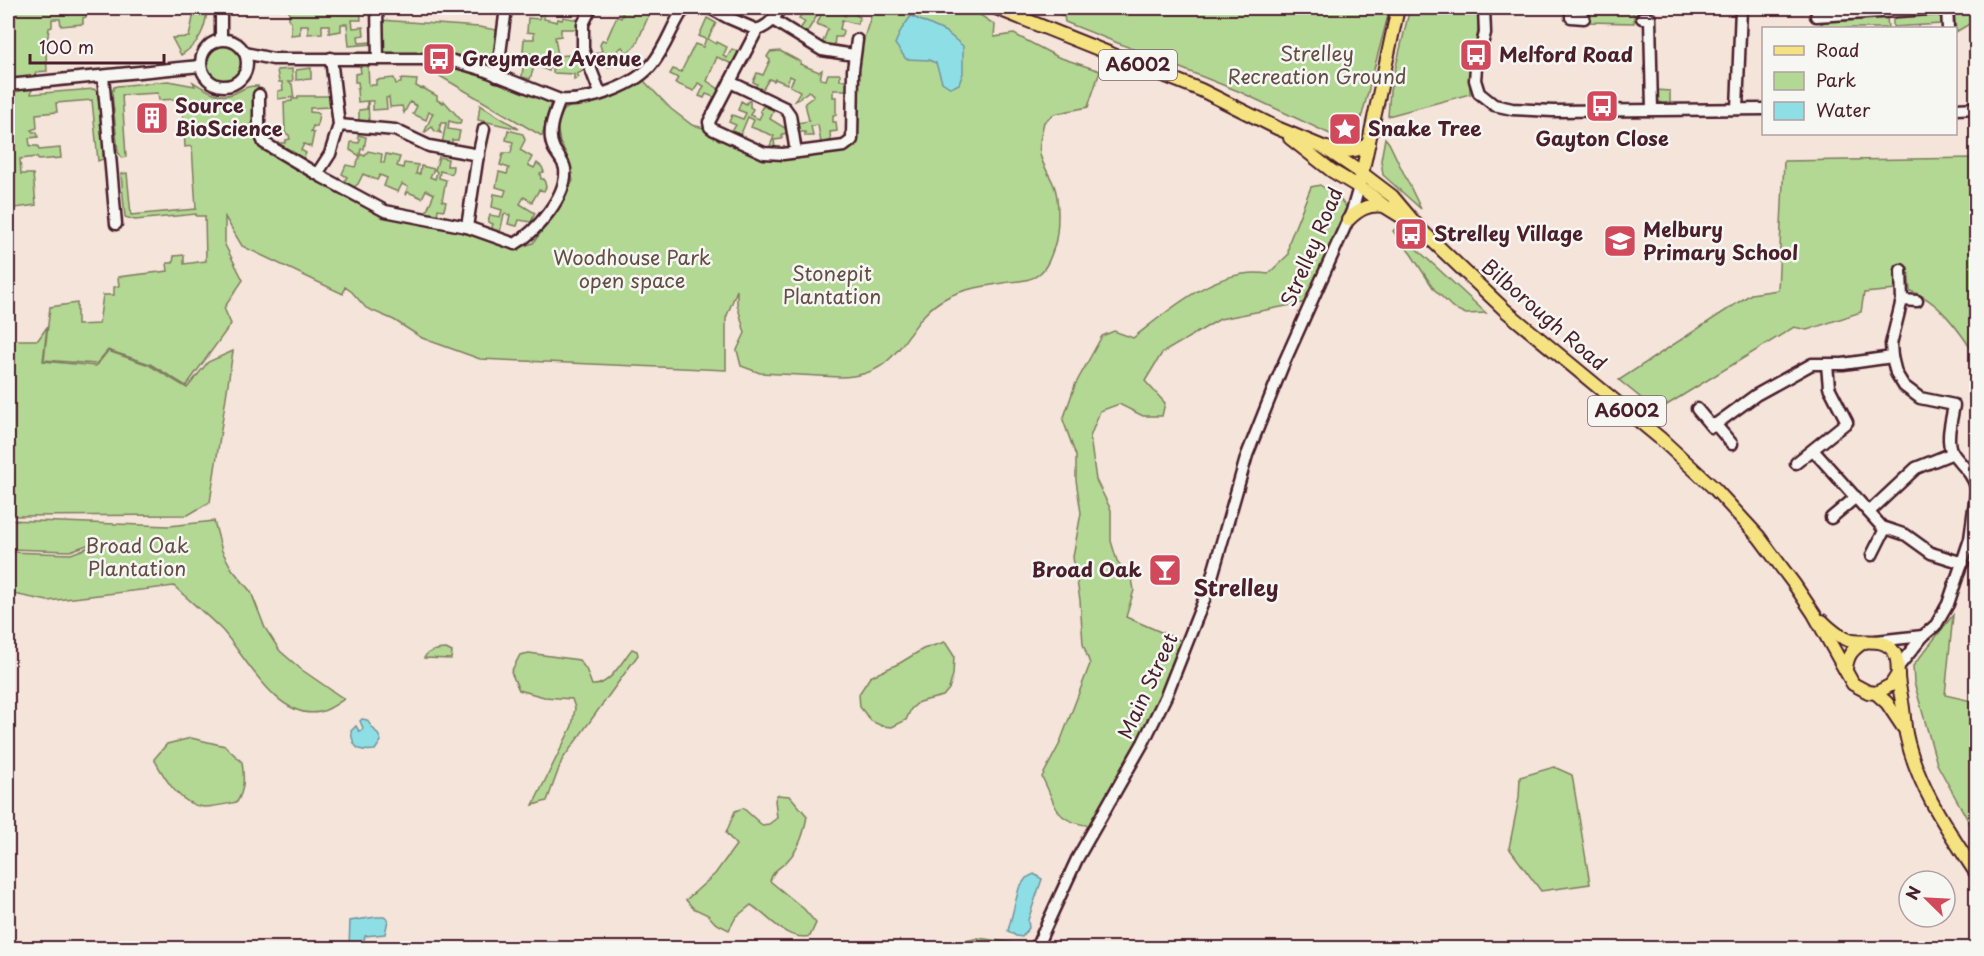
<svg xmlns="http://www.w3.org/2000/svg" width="1984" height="956" viewBox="0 0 1984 956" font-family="'Playpen Sans',sans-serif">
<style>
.green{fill:#b3d893;stroke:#7e7c5f;stroke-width:1.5}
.water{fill:#8edfe5;stroke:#73929b;stroke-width:1.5}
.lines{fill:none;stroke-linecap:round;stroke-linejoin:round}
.minor-casing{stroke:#4a1f2b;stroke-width:15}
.major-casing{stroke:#4a1f2b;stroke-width:16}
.minor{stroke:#f6f6f2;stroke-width:10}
.major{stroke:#f5e382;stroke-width:12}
.labels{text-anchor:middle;stroke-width:5;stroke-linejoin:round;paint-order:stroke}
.shield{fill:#f6f6f2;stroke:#7e6067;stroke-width:1.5}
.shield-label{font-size:18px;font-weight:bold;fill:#4a1f2b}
.park-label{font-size:20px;fill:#644d45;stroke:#f6f6f2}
.poi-label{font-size:20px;font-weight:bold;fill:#4a1f2b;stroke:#f6f6f2;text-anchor:start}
.street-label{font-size:20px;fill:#4a1f2b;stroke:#f6f6f2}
.quarter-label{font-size:22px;font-weight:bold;fill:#4a1f2b;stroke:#f6f6f2}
</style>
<rect width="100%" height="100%" fill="#f4e4d9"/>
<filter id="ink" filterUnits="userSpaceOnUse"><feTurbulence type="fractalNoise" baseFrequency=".0167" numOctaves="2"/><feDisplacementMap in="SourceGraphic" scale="12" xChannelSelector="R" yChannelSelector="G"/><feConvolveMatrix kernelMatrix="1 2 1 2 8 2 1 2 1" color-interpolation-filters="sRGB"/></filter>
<g filter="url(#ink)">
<g class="green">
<polygon points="8,8 47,8 47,10 69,15 71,8 86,8 86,17 83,18 83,24 61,26 60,19 52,19 52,27 49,28 46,52 47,71 36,72 36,76 43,76 35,78 31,94 94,89 97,92 98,98 102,98 107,151 104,151 103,159 98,161 92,100 56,103 57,112 36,114 37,128 31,130 33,132 37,132 38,137 29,138 30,146 38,146 39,150 60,148 61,158 38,160 37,157 20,159 21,174 33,174 36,205 8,209"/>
<path d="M195,8H207C206,29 199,44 181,55L172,38L189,37Z"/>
<polygon points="289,8 309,9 310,11 315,10 315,8 360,8 361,20 352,20 353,28 363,27 364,35 358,36 359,43 372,42 371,27 374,27 373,44 349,46 347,24 341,24 341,31 329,33 329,25 322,25 322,33 308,34 308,25 300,25 300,34 291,35 291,22 289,20"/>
<polygon points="537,8 543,8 542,13 544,14 544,19 557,22 558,19 562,20 563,17 580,20 577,29 561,29 561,36 555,37 558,56 568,55 569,60 583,63 585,70 577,74 579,77 574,80 574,74 553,73 553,69 549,68 549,71 540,67 542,61 537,58 530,79 522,77 523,67 519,66 520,59 530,60 531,54 523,51 524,39 534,39 534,33 527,32 528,18 539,19 541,9"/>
<polygon points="622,8 674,8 671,12 668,14 656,8 654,12 651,10 636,45 627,53 622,47 618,50 623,59 615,62 612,53 608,55 612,66 608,67 607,63 597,67 593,57 594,54 602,51 600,45 602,40 606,41 617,16 621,18 623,14 619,12"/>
<polygon points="804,8 810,10 811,8 823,9 824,8 844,8 842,14 845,16 849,8 857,11 856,15 860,17 857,24 842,20 840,29 843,30 842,37 835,37 834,48 822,44 828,29 817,24 821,15 818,14 807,32 800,29 805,22 799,19"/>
<path d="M874,8H961L980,15L995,25L994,37L1014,34L1058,57L1100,71L1088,107L1054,114L1044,122C1042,131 1038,145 1040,154C1042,164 1049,174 1053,183C1060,197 1059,232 1054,247C1051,256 1047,268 1039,274C1030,282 1014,281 1003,283C984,286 963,289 946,298C901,321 907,376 840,377L760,373L741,366L737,350L745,333L737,304V290L726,318V370L480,359L422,338L394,320L366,308L352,292L345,287L343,294L242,246L225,217V245L243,280L224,308L231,324L186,386L150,364L108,350L96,364L44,360L50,307L77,303V325L99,324L103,295H114V287L119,286L118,277L168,271L167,263H173L174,256L184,255V264L206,261L205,216H196V214L135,220L125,217L121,174L127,173L131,215L196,209L192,146L185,147L182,94L179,99L159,100L158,93L122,95L126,157L122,158L118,152L112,93L114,87L117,86L168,81L195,86L193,82C208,91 222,101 239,91C246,87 249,86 258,86C252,105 254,127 259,146L316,179L328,188L353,198L383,215L449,230L466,232L515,249L533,243L555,214L573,181L566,153L560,143L557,124L564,110L574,104L604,96L643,80L671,109L692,125L708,129L753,154L782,160L810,157L856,145C862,119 857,93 858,66C860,46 868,26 874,8Z"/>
<polygon points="1043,8 1390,8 1355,142 1330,134 1238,91 1065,22 1064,16"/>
<path d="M1410,8H1478C1482,38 1467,64 1470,94L1388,116L1390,91Z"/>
<polygon points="1954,8 1976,8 1976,20 1956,32"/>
<polygon points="1587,12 1634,13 1634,23 1587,22"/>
<polygon points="1935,14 1941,18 1941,24 1893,27 1893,19 1898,15"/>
<polygon points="1878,17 1881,18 1887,18 1888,28 1818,28 1818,26 1823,23 1824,19"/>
<polygon points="707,18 716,23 708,39 716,44 717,42 727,47 723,56 727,58 732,49 740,53 732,64 717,57 707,81 719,89 714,100 714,97 706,94 704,98 699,96 704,86 698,83 694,91 675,83 678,78 670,74 673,69 681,72 695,44 703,47 706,39 699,36"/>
<polygon points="380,20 479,27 497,30 492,71 454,57 437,54 382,55"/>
<circle cx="224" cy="63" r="19"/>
<polygon points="780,51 801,62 800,64 819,72 822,70 820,79 826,80 828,74 840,74 840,80 848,80 848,89 846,90 833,90 833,97 836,97 836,115 833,115 833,122 836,122 837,131 830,132 831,145 824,145 821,143 818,125 811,126 813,136 805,136 805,132 797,132 798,123 809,121 805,103 814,96 809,91 794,102 800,91 790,86 794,78 790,76 787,84 775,79 774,81 769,79 761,92 755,88 757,84 753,82 757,73 763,75 770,60 767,57 770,52"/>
<polygon points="416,62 455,66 470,70 551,102 542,136"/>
<polygon points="365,65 368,66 369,85 376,85 376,80 394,78 396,84 401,83 401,79 417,80 416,86 422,89 423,88 437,96 437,100 443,103 444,101 461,120 460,124 449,121 448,129 460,131 458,140 452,140 451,146 442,144 446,123 441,123 439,130 441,133 435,131 432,127 424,133 433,113 429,112 426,120 413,114 417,106 410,102 404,113 402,106 390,107 389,97 386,98 387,109 373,110 373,101 368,101 369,123 359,123 359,110 367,109 367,101 358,102 357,89 359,89 358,82 355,82 355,74 361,73 360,66"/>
<polygon points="311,68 311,79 296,80 296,70"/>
<polygon points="292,69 293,81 288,82 292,84 294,99 298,99 298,96 329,96 330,107 310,108 310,112 319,113 317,127 313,126 311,132 314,133 311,147 304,144 301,150 306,153 302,161 291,155 292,151 277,143 285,143 286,140 290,139 289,135 285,133 284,102 292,101 292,97 278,99 278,91 283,90 282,82 279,82 277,70"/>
<polygon points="1655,90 1670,91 1670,105 1663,104 1658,101"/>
<polygon points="741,101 746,104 748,101 750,101 750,107 753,109 750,115 759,119 762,113 760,111 763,106 774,110 770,119 785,128 788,133 782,134 782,139 774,140 775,147 770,146 774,136 751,127 754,120 748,117 740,136 731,133 736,125 729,122 732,115 743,119 746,113 738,110"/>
<polygon points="480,105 519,129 478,120"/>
<polygon points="508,130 523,134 525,140 520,150 532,157 528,165 534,168 537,163 542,167 544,172 540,173 541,179 544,179 546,187 544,191 539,190 532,202 524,197 520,204 535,213 531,222 519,220 517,226 508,224 510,215 504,214 500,232 498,234 490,234 493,224 488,222 490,215 500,217 502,210 492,207 494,194 504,196 506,190 496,187 499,172 507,174 509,168 500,165 503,153 511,153 513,142 506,140"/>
<polygon points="358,135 366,137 364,149 361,149 360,154 365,156 368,151 382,154 381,162 384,163 386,154 400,157 397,166 403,168 404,163 418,165 416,174 420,174 421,166 434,169 430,177 435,179 437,172 435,170 439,157 448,159 447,166 453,166 452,174 440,171 439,178 446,180 442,201 446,202 444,210 438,209 437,218 425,215 434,194 426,190 422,198 408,192 406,195 405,194 408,187 402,184 398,192 384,186 387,178 380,175 377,180 363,174 358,184 354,187 343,184 347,177 342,174 346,165 355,167 360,156 350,150 351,142 359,143 360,139 358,138"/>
<polygon points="1385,138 1389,143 1421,209 1383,175 1381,160"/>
<path d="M1976,158V356C1961,333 1938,299 1910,291L1908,267L1894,269L1896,290L1864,293L1861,312L1807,330L1794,327L1657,411L1619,380L1751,294L1778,290L1784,161Z"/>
<path d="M1320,185L1339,198L1348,209L1307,302L1220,319L1162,353L1145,381L1165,403L1162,416H1143L1119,404L1100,411L1090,437L1096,480L1111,510V541L1117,561L1132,579L1134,590L1126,617L1184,642L1140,742L1092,826C1052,821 1058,807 1042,777L1059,745L1090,664L1083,644L1080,600L1073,557L1081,513L1076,480V456L1063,420L1075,385L1102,336L1114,331L1133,338C1170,309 1218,266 1268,274L1288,255L1289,242L1311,187Z"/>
<polygon points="1395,229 1486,313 1466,314 1453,308 1434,289 1411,254 1393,231"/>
<polygon points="47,327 43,361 96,366 108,351 149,365 187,388 208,362 233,351 210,502 188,515 8,516 8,340 38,340"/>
<path d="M8,520L169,526L214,521L222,551L232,569L251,592L265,628L280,651L302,670L344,699C337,704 329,710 320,712C277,721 246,657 222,630C207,615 190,601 174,586L48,601L8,593V552L71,554L100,543L99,541L70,551L8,549Z"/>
<polygon points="1953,615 1945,695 1976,702 1970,757 1976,758 1976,835 1937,764 1914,682 1913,666"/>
<polygon points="945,642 954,656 953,675 949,689 943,696 919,702 911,709 906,720 892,727 882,726 871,721 860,707 859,694 870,677 900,663 923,649"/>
<path d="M446,649L452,652L451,659L424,658C427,651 438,649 446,649Z"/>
<path d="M632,649L637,651L638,655L562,760L547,801L533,805L572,726L575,708L572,699L544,697L519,690L511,672L520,655L529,653L579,660L586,669L592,685C609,687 622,661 632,649Z"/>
<path d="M191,738L225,746L242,762C244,777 245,789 237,802C227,804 214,807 204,807C179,805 164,777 154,759L167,744Z"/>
<polygon points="1554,767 1572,775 1590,884 1541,891 1509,848 1519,798 1520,777"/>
<path d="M777,795L790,796L807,816C804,833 800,847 788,860C780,869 774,868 770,881L804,909L816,923L810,936C786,942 769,916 751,905L736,917L729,930L715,923L708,915L693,908L686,900L715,874L736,845L726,833L735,811L743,808L762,825L769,824L777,818L775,800Z"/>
<polygon points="978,938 1013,943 1013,948 949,948 951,945"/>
</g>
<g class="water">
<polygon points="911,16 946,32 963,46 963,73 959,84 951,88 942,82 936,63 929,60 906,59 895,44 901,30"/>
<path d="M362,719L367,720C371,728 379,732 381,741L375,750C358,752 353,748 351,731L356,726L359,731L362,730L363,728L360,721Z"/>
<polygon points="1034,874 1042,879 1028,920 1029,928 1022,937 1016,936 1008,931 1019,888 1026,878"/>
<polygon points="376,917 384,917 388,920 385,934 365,936 362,948 349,948 350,921"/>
</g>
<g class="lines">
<g class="minor-casing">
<g id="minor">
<polyline points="377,8 378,59"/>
<polyline points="591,8 583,24 583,49 600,93"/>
<path d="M710,8L729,18L757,30C770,25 774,19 780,8"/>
<polyline points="1484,8 1485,33 1476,68 1475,80 1479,93 1494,105 1512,109 1553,111 1764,109"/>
<polyline points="1571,8 1571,17 1584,18"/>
<polyline points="1947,8 1948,28"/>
<polyline points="1816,16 1947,8"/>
<polyline points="1642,18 1650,18 1652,110"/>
<polyline points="773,20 822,50 854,55"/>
<polyline points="757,30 709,122 710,127 714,130 764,153 783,154 844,146 852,140 853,70 857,40"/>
<polyline points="221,39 221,8"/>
<circle cx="224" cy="63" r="23"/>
<path d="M245,53L273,59H427L453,61L484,70L560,100C588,102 636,86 653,63C665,48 671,29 681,13L687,8"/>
<polyline points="103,76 116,224"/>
<polyline points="497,76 506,8"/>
<polyline points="730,82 785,108 790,115 796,152"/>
<polyline points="8,85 200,66"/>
<path d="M259,95V131L264,143L322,177L385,211L467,227L515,244C536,232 568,195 565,169C564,162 558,156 554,149C546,133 554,115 560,100"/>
<polyline points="1737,109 1741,8"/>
<polyline points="1956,109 1976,108"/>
<polyline points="339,125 395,130 429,146 479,155"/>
<polyline points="317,174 330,154 339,125 331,58"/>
<polyline points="467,227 477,161 484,129"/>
<path d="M1901,270L1902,300L1891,344L1892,357L1896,373L1904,386L1920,398L1954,405C1952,418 1945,440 1952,452C1961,466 1971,470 1976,487"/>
<polyline points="1902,300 1917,301"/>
<polyline points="1697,409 1712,427 1756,395 1812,364 1843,364 1892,357"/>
<polyline points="1715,424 1732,444"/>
<polyline points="1813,450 1882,527 1906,535 1931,553 1963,563"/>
<polyline points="1796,463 1847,422 1829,387 1827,365"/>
<polyline points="1869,512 1916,468 1953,453"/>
<polyline points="1831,518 1856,497"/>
<polyline points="1872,555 1885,529"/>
<polyline points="1876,641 1923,636"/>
<polyline points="1898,667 1923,636 1936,625 1948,604 1970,539 1976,493"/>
<polyline points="1036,948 1077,859 1143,743 1166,696 1209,587 1247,455 1283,365 1352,211 1359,187"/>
</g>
</g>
<g class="major-casing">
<g id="major">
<polyline points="996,8 1201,90 1277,128 1323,147 1363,174 1392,196 1419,228 1506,311 1661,439 1715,489 1759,537 1794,584 1814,614 1853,684 1868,692 1876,693 1891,685 1898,674"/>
<polyline points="1290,138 1332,171 1367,192 1384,206 1410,222"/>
<path d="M1327,148C1343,151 1356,154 1369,143"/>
<polyline points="1359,187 1398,8"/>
<path d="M1348,220C1359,209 1368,204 1384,206"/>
<path d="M1822,621C1829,628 1838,636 1848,640C1863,645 1883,635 1894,652C1899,660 1897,666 1898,675C1898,684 1901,693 1902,702C1904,712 1904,723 1906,734C1917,786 1947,829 1976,873"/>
<path d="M1846,669C1847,656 1852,649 1864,642"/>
<polyline points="1876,693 1887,703 1903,727"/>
</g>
</g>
<use href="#minor" class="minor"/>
<use href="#major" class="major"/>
</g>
</g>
<defs>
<g id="bus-square" transform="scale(1.725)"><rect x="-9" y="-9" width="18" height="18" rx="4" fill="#d1495b" stroke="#f6f6f2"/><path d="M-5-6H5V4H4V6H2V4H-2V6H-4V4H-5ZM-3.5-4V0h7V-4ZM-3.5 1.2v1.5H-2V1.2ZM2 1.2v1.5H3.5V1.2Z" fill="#fff"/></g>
<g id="building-square" transform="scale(1.725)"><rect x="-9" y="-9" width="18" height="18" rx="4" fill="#d1495b" stroke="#f6f6f2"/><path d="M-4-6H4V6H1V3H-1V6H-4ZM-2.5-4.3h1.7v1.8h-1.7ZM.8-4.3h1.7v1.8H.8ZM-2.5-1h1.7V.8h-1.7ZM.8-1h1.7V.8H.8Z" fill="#fff"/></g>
<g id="sight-square" transform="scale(1.725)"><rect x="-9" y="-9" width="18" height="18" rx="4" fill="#d1495b" stroke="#f6f6f2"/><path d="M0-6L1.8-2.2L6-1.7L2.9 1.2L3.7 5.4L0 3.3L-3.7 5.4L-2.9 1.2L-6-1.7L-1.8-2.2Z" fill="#fff"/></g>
<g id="school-square" transform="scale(1.725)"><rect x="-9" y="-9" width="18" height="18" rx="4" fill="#d1495b" stroke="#f6f6f2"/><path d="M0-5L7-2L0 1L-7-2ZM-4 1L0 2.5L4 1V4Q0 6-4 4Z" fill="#fff"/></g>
<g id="bar-square" transform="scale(1.725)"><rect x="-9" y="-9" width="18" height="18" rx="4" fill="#d1495b" stroke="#f6f6f2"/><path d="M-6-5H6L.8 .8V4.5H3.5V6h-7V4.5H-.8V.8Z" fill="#fff"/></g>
</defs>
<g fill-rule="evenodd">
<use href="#bus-square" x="1476" y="55"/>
<use href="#bus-square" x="439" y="59"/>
<use href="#bus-square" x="1602" y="106"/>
<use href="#building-square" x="152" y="118"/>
<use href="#sight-square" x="1345" y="129"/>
<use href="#bus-square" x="1411" y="234"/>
<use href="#school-square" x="1620" y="241"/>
<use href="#bar-square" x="1165" y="570"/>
</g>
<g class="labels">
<g class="shield">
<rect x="1099" y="50" width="78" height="30" rx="4.5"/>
<rect x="1588" y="396" width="78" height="30" rx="4.5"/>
</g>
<g class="shield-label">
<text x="1138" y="71">A6002</text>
<text x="1627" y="417">A6002</text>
</g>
<g class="park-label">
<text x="1317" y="61">Strelley<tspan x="1317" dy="23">Recreation Ground</tspan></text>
<text x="632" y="265">Woodhouse Park<tspan x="632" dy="23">open space</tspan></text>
<text x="832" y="281">Stonepit<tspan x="832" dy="23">Plantation</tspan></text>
<text x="137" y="553">Broad Oak<tspan x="137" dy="23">Plantation</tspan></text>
</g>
<g class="poi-label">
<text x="1499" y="62">Melford Road</text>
<text x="462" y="66">Greymede Avenue</text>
<text x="175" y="113">Source<tspan x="175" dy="23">BioScience</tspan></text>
<text x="1368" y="136">Snake Tree</text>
<text x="1602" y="146" text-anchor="middle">Gayton Close</text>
<text x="1643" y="237">Melbury<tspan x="1643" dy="23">Primary School</tspan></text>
<text x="1434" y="241">Strelley Village</text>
<text x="1142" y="577" text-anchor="end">Broad Oak</text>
</g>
<g class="street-label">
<text transform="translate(1312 247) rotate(-67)" y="7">Strelley Road</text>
<text transform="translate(1544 315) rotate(41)" y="7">Bilborough Road</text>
<text transform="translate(1148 686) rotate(-65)" y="7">Main Street</text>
</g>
<g class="quarter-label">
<text x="1236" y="596">Strelley</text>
</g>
</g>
<rect width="1984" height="956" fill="none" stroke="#f6f6f2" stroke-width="30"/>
<rect x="15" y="15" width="1954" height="926" fill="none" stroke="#4a1f2b" stroke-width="2" filter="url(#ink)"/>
<rect x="1762" y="27" width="195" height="108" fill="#f6f6f2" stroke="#b1a0a2" stroke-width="1.5"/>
<rect x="1774" y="46" width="30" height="9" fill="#f5e382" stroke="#b1a0a2" stroke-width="1.5"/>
<text x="1816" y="57" font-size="18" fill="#4a1f2b">Road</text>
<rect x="1774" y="72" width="30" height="18" fill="#b3d893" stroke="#b1a0a2" stroke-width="1.5"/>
<text x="1816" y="87" font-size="18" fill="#4a1f2b">Park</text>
<rect x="1774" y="102" width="30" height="18" fill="#8edfe5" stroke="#b1a0a2" stroke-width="1.5"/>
<text x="1816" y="117" font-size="18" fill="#4a1f2b">Water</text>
<g transform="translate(1927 899) rotate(294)"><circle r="28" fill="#f6f6f2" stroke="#b1a0a2" stroke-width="1.5"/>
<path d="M0-4.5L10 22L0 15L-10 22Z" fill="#d1495b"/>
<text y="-9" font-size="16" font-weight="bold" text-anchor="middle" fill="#4a1f2b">N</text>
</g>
<path d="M30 54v9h134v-9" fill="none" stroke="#4a1f2b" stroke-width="3"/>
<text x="39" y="54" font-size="18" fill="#4a1f2b" stroke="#f6f6f2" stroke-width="4.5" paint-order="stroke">100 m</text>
</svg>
